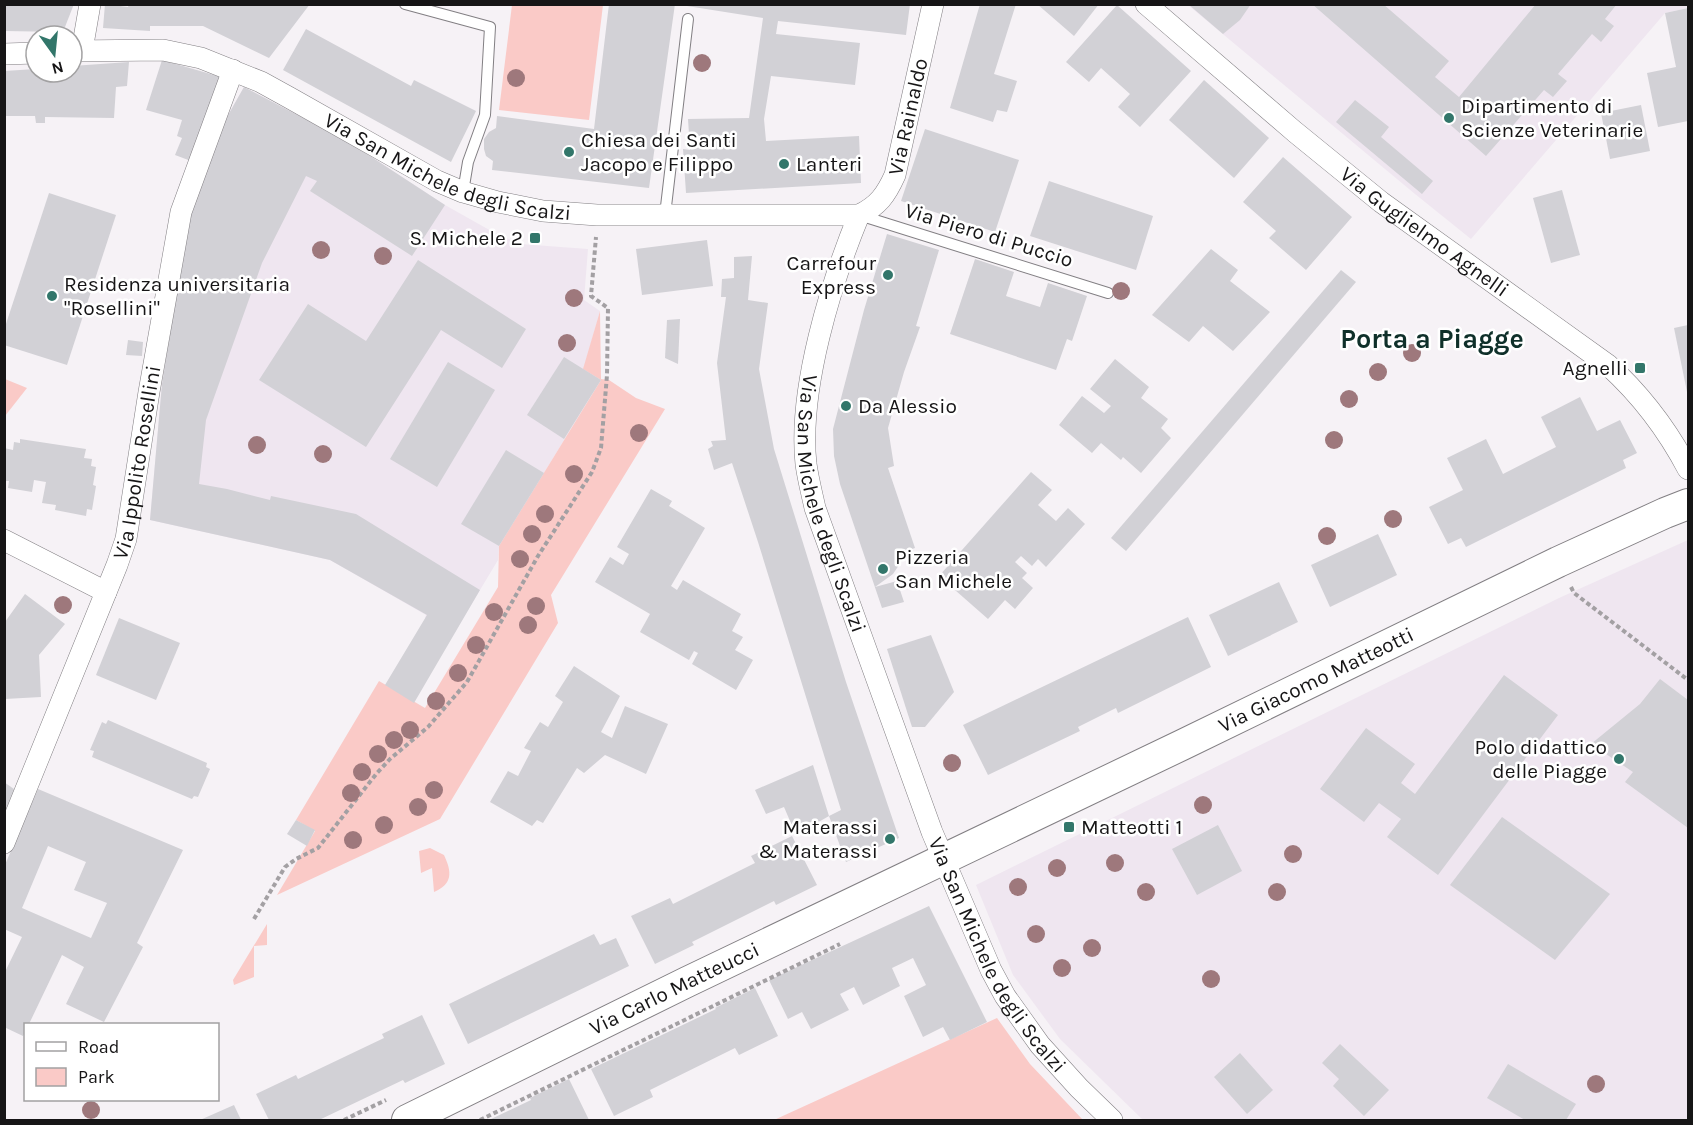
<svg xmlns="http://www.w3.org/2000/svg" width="1693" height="1125" viewBox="0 0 1693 1125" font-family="Karla,sans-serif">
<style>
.built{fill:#efe6f0}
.green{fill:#facac7}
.building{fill:#d2d1d6;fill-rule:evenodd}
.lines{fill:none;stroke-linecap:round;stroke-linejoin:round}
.service-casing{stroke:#827f83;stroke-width:12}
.minor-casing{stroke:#827f83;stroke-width:22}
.secondary-casing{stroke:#827f83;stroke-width:32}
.path{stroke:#a3a0a3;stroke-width:4;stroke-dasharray:4.5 3;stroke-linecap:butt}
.service{stroke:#fff;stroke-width:10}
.minor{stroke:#fff;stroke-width:21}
.secondary{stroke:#fff;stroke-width:30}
.tree{fill:#9e787c}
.poi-dot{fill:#32766a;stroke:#fff;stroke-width:2}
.labels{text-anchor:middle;stroke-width:5;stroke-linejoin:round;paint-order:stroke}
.poi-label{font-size:21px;fill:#161516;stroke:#fff;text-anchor:start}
.street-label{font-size:21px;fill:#161516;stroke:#fff}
.district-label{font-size:27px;font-weight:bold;fill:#0f302a;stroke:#fff}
</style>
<rect width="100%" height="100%" fill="#f6f2f6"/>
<g class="built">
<polygon points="1688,4 1688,8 1665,13 1471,239 1415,194 1188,5"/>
<polygon points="244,87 347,141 445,205 493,232 520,244 588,249 584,300 600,311 584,368 601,380 499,546 498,560 453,635 425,618 426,615 330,560 150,520 162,384 219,131"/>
<polygon points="1688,540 1688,1120 1143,1120 1060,1039 1013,975 976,885 1559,598"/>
</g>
<g class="green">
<polygon points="512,5 603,5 589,120 499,110"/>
<polygon points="600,311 601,379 609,380 636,398 665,409 551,595 558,623 440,819 277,895 315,831 296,820 379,681 425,708 498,587 499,546 601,380 583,369"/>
<polygon points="5,379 27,388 5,416 4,416"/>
<path d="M430,848L444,855C452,872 453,884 434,892L432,868L421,873L419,851Z"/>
<polygon points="267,924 267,945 254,946 254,977 234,985 233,980"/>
<polygon points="997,1018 1030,1064 1083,1120 774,1120"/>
</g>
<g class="building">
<polygon points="4,4 74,4 63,32 4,31"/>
<polygon points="105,4 128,7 129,4 310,4 269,58 203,26 150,26 150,31 103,28"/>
<polygon points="609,4 675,4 649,188 492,170 493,161 486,156 484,149 484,139 489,132 496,128 497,116 594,129"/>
<polygon points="687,4 910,4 906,35 778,21 776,34 860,43 855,85 771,76 764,119 766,141 859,136 861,183 686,193 683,149 690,150 688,119 749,118 763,18 687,6"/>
<polygon points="980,4 1016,4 994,74 1017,81 1007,112 997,110 993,122 950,108"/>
<polygon points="1037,4 1099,4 1074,36"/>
<polygon points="1188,4 1251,4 1240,20 1223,34"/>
<polygon points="1312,4 1383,4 1449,61 1435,77 1459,97 1536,4 1617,4 1605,19 1614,26 1601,42 1592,34 1558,74 1567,81 1553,97 1544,90 1486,156"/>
<polygon points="1117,5 1191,71 1140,127 1118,107 1130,94 1101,68 1089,82 1066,62"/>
<polygon points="1688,8 1688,121 1658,127 1647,73 1676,67 1665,13"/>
<polygon points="306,29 411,86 414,80 476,111 451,162 283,70"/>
<polygon points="162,60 221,77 191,161 175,155 182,138 177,136 182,120 146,110"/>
<polygon points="129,62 127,86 116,87 114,118 45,117 45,123 36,123 35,116 4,116 4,71 36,69 36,72 72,72 72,66"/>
<polygon points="1204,80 1269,138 1234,178 1169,120"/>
<polygon points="244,87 347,141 445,205 412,256 310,191 317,181 306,176 262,263 206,420 199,484 227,489 270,500 271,496 356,514 480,590 414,703 385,685 427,615 330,560 150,520 162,384 176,296 196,189 219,131"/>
<polygon points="1355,100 1389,127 1381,137 1433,181 1422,194 1336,122"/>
<polygon points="1641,105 1650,151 1610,159 1601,113"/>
<polygon points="925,129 1019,160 995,232 901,201"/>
<polygon points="1283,157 1352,217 1306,270 1269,238 1276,231 1243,202"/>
<polygon points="1049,181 1153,216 1136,270 1030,236"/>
<polygon points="1562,190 1580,255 1551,263 1533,198"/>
<polygon points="49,193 116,215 67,365 4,345 4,330"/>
<polygon points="887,234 939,250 916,326 920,327 904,372 888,428 894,466 888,468 915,548 909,550 893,574 875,587 897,581 904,602 882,608 840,484 834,456 833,429 864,310"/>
<polygon points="707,240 713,286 642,295 636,249"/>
<polygon points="1211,249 1238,270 1230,281 1270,312 1233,351 1203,326 1189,342 1152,315"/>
<polygon points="752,256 748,300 768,303 759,369 774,449 846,682 899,838 846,862 829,816 841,810 758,542 732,463 714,470 708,449 713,446 711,441 726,440 717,363 726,297 721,297 722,279 734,278 734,257"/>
<polygon points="975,259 1014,272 1006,296 1040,307 1048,283 1087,296 1072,341 1067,339 1056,370 950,334"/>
<polygon points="418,260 526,329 502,368 441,330 366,447 259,380 308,304 366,341"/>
<polygon points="1341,270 1356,282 1126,551 1111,538"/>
<polygon points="680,319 678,364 665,358 667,320"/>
<polygon points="1688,325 1688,392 1687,392 1674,328"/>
<polygon points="128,340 143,342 142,356 126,355"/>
<polygon points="564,357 601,380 564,439 527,415"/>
<polygon points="1115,359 1149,387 1141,398 1168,419 1161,428 1171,438 1141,473 1123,457 1121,460 1101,443 1092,453 1059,425 1082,396 1104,413 1111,406 1090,389"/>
<polygon points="448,362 495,390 437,487 390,459"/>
<polygon points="1580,397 1597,431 1620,420 1637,453 1623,460 1626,468 1466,547 1461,538 1448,544 1429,507 1463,490 1447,458 1486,439 1503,474 1556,447 1541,417"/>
<polygon points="20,439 86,449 84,458 92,459 91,466 96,467 93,485 96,486 92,510 87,509 86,516 55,510 56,505 42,503 46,482 34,480 32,492 8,488 9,481 4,481 4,448 13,450 14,442 20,443"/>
<polygon points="506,450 544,473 499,546 461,524"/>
<polygon points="1031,472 1052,490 1038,505 1056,521 1068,508 1085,524 1046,567 1038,559 1032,566 1021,556 1015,562 1027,573 1022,578 1033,588 1015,609 1005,600 988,619 939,576"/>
<polygon points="651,489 672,501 669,506 705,528 671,586 677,590 683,580 741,614 732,631 743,637 735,650 753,660 736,690 692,664 698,653 694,651 689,660 640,632 650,614 595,582 610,557 623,565 629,554 617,547"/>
<polygon points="1378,534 1397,575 1330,607 1311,565"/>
<polygon points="1279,582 1298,622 1228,656 1209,615"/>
<polygon points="25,594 65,624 39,655 41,697 5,699 5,622"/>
<polygon points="1188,617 1211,667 1118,713 1116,708 1078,727 1080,731 988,775 963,725"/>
<polygon points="119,618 180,643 156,700 96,675"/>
<polygon points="931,635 954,692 925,727 912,727 887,649"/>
<polygon points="574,666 620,696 601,732 612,738 625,706 668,724 646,774 605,755 584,773 577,768 543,823 537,820 532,826 490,802 508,771 518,776 531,751 524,748 540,722 548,727 563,702 555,696"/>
<polygon points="1504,675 1558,715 1438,875 1387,837 1401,819 1379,803 1364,822 1320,789 1366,728 1415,764 1401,783 1415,794"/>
<polygon points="1660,679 1688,700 1688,828 1625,782 1633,772 1591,744 1640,704"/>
<polygon points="108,720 207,763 206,767 210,769 198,797 194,796 192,799 92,757 94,751 90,750 102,722 106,724"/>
<polygon points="813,765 829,816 796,835 784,807 766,814 755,790"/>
<polygon points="4,782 21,794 4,822"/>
<path d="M38,789L183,850L137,943L143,947L104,1022L66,1004L84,967L62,955L29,1024H26V1031L23,1036L4,1027V974L22,937L4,929V867ZM48,846L86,862L74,890L107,903L91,938L22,908Z"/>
<polygon points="1502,817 1610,894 1555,960 1450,885"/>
<polygon points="296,820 315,830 307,846 287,834"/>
<polygon points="1218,825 1242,871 1197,895 1172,849"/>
<polygon points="792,836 817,885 776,905 774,901 692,942 694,945 655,964 631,916 670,898 673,904 755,863 751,856"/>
<polygon points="929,906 987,1022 950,1040 943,1027 923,1037 904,996 926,985 913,958 892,968 900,986 863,1005 854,987 840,994 849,1010 811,1029 802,1012 788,1019 769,980"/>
<polygon points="594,934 600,945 616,938 629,966 468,1044 449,1004"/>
<polygon points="755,988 778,1036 739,1055 735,1048 650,1090 653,1097 614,1116 591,1069 716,1009 715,1008"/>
<polygon points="422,1015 445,1064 405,1083 403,1080 319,1120 269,1120 256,1094 296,1075 298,1079 384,1038 382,1034"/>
<polygon points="1340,1044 1389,1090 1364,1116 1333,1086 1339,1079 1322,1063"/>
<polygon points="1240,1053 1273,1090 1247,1114 1214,1077"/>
<polygon points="1508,1064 1576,1104 1566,1120 1525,1120 1487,1098"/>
<polygon points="569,1079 589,1120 489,1120 531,1100 530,1098"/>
<polygon points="234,1105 241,1120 200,1120"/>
</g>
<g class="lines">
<g class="service-casing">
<g id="service">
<polyline points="405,4 490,27 485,115 468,162 463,192"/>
<polyline points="665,215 688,19"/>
<polyline points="859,215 1108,293"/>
</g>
</g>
<g class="minor-casing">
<g id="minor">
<path id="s1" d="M1146,4L1295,132L1381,202L1608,365C1641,395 1667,429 1688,469"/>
<polyline points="82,50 90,4"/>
<path id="s2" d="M72,51L163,50L201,58L261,82L290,98L437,181L463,192L498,202L543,211L597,215H859C878,206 886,195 895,175L933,4"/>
<polyline points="4,54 36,53"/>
<path id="s3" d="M859,215C831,283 798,389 806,464C808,479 812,494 815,508L932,832L991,970L1005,996L1040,1045L1079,1088L1112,1120"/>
<polyline points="4,540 106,592"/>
<path id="s4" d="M4,843L117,565L126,539L149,392L181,212L233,70"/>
</g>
</g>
<g class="secondary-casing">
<g id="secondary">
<path id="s5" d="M407,1120L687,982L1182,745L1558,562L1665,513L1688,504"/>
</g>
</g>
<g class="path">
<polyline points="1571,587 1574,593 1688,680"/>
<polyline points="254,919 285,867 296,859 318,848 377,773 390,759 428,727 467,682 538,556 592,472 601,448 607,375 608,308 591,296 596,237"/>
<polyline points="344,1120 386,1100"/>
<polyline points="480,1120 840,944"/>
</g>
<use href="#service" class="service"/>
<use href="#minor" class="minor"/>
<use href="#secondary" class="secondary"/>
</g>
<g class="tree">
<circle cx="702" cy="63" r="9"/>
<circle cx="516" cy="78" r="9"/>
<circle cx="321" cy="250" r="9"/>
<circle cx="383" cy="256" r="9"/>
<circle cx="1121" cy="291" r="9"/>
<circle cx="574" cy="298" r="9"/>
<circle cx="567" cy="343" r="9"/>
<circle cx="1412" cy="353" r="9"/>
<circle cx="1378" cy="372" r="9"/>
<circle cx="1349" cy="399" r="9"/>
<circle cx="639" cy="433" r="9"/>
<circle cx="1334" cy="440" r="9"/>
<circle cx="257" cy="445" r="9"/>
<circle cx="323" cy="454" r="9"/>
<circle cx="574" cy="474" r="9"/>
<circle cx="545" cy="514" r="9"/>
<circle cx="1393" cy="519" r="9"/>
<circle cx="532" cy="534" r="9"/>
<circle cx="1327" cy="536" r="9"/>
<circle cx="520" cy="559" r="9"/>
<circle cx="63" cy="605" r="9"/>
<circle cx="536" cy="606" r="9"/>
<circle cx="494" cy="612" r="9"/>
<circle cx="528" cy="625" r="9"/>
<circle cx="476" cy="645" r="9"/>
<circle cx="458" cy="673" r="9"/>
<circle cx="436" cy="701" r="9"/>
<circle cx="410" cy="730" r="9"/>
<circle cx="394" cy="740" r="9"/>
<circle cx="378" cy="754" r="9"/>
<circle cx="952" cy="763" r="9"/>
<circle cx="362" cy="772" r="9"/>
<circle cx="434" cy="790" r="9"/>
<circle cx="351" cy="793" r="9"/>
<circle cx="1203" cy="805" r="9"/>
<circle cx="418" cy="807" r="9"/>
<circle cx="384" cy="825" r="9"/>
<circle cx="353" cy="840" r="9"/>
<circle cx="1293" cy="854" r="9"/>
<circle cx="1115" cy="863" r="9"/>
<circle cx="1057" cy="868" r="9"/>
<circle cx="1018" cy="887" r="9"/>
<circle cx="1146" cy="892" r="9"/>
<circle cx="1277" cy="892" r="9"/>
<circle cx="1036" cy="934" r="9"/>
<circle cx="1092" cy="948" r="9"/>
<circle cx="1062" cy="968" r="9"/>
<circle cx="1211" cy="979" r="9"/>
<circle cx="1596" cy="1084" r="9"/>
<circle cx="91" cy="1110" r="9"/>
</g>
<g class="poi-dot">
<circle cx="1449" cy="118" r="6"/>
<circle cx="569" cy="152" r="6"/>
<circle cx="784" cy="164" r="6"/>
<rect x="529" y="232" width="12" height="12" rx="3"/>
<circle cx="888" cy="275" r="6"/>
<circle cx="52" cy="296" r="6"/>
<rect x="1634" y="362" width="12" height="12" rx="3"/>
<circle cx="846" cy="406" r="6"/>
<circle cx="883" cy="569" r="6"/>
<circle cx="1619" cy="759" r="6"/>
<rect x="1063" y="821" width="12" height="12" rx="3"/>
<circle cx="890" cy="839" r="6"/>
</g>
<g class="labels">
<g class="poi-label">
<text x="1461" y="113">Dipartimento di<tspan x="1461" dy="24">Scienze Veterinarie</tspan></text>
<text x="581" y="147">Chiesa dei Santi<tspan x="581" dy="24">Jacopo e Filippo</tspan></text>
<text x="796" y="171">Lanteri</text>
<text x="523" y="245" text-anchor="end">S. Michele 2</text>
<text x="876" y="270" text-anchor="end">Carrefour<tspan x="876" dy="24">Express</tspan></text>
<text x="64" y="291">Residenza universitaria<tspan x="64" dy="24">"Rosellini"</tspan></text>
<text x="1628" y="375" text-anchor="end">Agnelli</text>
<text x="858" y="413">Da Alessio</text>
<text x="895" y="564">Pizzeria<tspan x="895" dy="24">San Michele</tspan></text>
<text x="1607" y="754" text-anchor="end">Polo didattico<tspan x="1607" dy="24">delle Piagge</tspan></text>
<text x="878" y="834" text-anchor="end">Materassi<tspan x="878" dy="24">&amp; Materassi</tspan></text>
<text x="1081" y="834">Matteotti 1</text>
</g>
<g class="street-label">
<text dy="7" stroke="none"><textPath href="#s2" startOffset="938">Via Rainaldo</textPath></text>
<text dy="7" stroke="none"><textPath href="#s2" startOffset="402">Via San Michele degli Scalzi</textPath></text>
<text dy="7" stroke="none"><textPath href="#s1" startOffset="360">Via Guglielmo Agnelli</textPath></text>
<text transform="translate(989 235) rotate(17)" y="7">Via Piero di Puccio</text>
<text dy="7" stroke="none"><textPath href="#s4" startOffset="405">Via Ippolito Rosellini</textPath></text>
<text dy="7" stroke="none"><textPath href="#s3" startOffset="300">Via San Michele degli Scalzi</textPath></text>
<text dy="7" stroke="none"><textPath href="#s5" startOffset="1010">Via Giacomo Matteotti</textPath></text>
<text dy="7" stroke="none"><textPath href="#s3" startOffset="786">Via San Michele degli Scalzi</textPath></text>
<text dy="7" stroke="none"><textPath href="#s5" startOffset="298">Via Carlo Matteucci</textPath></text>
</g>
<g class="district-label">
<text x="1432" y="348">Porta a Piagge</text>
</g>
</g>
<rect width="1693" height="1125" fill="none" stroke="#161516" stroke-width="12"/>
<rect x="24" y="1023" width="195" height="78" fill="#ffffff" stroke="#a2a1a2" stroke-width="1.5"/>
<rect x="36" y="1042" width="30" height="9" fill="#ffffff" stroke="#a2a1a2" stroke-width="1.5"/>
<text x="78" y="1053" font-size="18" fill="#161516">Road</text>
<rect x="36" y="1068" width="30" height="18" fill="#facac7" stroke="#a2a1a2" stroke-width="1.5"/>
<text x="78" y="1083" font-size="18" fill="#161516">Park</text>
<g transform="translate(54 54) rotate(165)"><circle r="28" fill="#ffffff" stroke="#a2a1a2" stroke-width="1.5"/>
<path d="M0-4.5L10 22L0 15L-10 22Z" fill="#32766a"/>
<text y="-9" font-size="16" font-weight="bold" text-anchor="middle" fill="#161516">N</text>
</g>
</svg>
